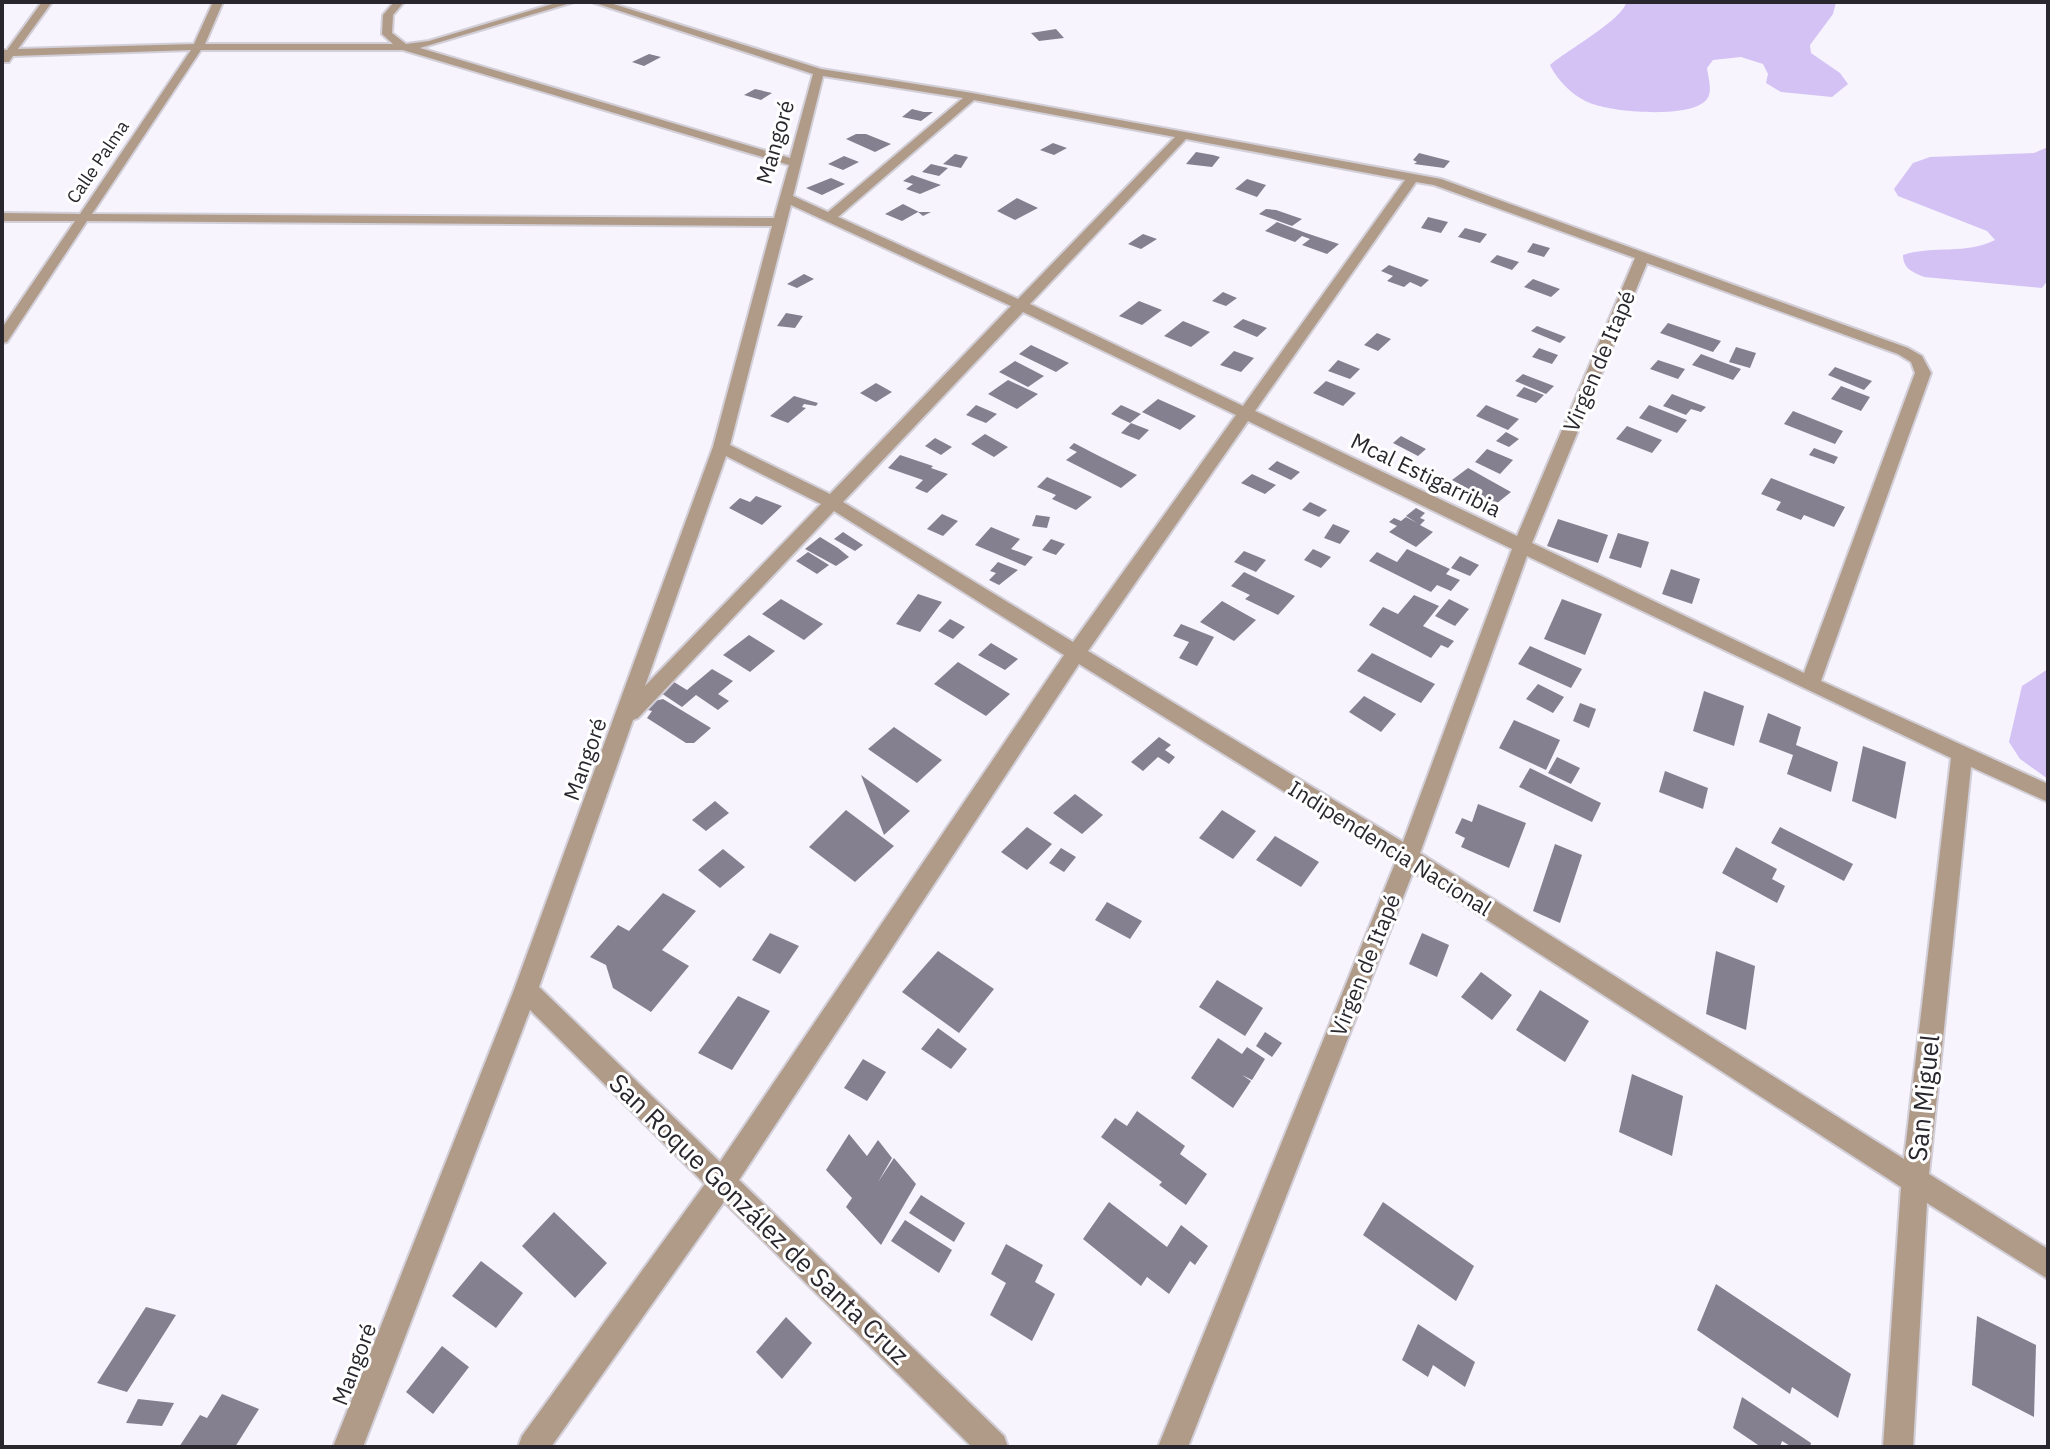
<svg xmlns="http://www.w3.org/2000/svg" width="2050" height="1449" viewBox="0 0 2050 1449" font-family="'IBM Plex Sans',sans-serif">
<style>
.green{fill:#d4c2f5}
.building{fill:#85808f}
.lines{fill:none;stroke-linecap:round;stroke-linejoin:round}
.street-casing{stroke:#d2cfd8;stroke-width:4}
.street{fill:#b09b89;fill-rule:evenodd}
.labels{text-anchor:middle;stroke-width:6;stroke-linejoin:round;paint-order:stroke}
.far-street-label{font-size:18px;fill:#29272d;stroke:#fff}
.street-label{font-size:22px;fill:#29272d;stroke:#fff}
.near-street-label{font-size:26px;fill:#29272d;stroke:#fff}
</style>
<rect width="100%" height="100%" fill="#f7f4fe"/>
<g class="green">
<path d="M1626,2H1836L1833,14L1810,45L1811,53L1840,73L1848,84L1832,97L1781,92L1766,83L1768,74L1763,64L1741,57L1713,60L1707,68C1708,77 1713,91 1707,99C1692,119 1617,112 1596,105C1577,100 1558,82 1550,65C1566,51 1625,18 1626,2Z"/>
<path d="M2048,147V280L2042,288L1924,277C1913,272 1903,269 1903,255C1934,245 1966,255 1995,240L1987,231L1898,196L1894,189L1913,163L1930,157L2034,153Z"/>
<polygon points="2048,669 2048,779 2020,759 2009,742 2022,686"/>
</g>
<g class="building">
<polygon points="1056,29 1064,38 1039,41 1031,33"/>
<polygon points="649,54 661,57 644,66 632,62"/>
<polygon points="755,89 772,93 761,100 744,95"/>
<polygon points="912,109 924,112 933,112 921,121 902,117"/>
<polygon points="856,134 866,134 891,144 875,152 846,139"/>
<polygon points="1053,143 1067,148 1054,155 1040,150"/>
<polygon points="1196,152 1213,155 1220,157 1212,167 1186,164"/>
<polygon points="1419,153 1450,161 1444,168 1414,164 1417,162 1413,160"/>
<polygon points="955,154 968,157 961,168 943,164"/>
<polygon points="844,156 859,162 843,170 828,164"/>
<polygon points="931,164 948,168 939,176 922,172"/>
<polygon points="912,175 941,185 920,194 906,189 913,184 903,181"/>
<polygon points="831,178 845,184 822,195 806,188"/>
<polygon points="1247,179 1266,185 1257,197 1235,189"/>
<polygon points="1017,198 1038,208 1015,220 997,211"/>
<polygon points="903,204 919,212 931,212 923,216 918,212 902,221 885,214"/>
<polygon points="1266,209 1276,210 1302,219 1292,226 1259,214"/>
<polygon points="1428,217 1448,222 1441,233 1421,228"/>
<polygon points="1277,222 1306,233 1339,244 1327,254 1302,245 1310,239 1302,236 1295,242 1265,231"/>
<polygon points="1465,228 1487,234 1480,243 1458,237"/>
<polygon points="1143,234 1157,239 1141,249 1128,244"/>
<polygon points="1533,243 1550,248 1544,257 1527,252"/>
<polygon points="1497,255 1519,262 1512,270 1490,262"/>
<polygon points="1389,265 1429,280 1421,287 1410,282 1404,287 1387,281 1393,276 1381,271"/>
<polygon points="804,274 814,279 797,288 787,284"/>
<polygon points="1533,279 1560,289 1551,297 1524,287"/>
<polygon points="1223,292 1237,298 1226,306 1212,301"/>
<polygon points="1139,301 1162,310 1142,325 1119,316"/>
<polygon points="786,313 803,316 795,328 777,326"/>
<polygon points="1243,319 1267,328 1257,337 1233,327"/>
<polygon points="1183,321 1210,332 1191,347 1164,336"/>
<polygon points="1668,323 1721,341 1713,352 1660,333"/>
<polygon points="1537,326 1566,337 1560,343 1531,331"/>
<polygon points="1377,333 1391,339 1378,351 1364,345"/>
<polygon points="1031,345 1069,363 1056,372 1019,354"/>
<polygon points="1736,347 1756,353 1750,368 1729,362"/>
<polygon points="1539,348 1558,355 1552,364 1532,357"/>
<polygon points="1234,351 1254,358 1241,372 1220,365"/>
<polygon points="1701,354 1741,369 1733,380 1692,365"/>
<polygon points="1338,360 1360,369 1350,379 1328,371"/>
<polygon points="1658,360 1685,369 1678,379 1650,369"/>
<polygon points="1015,361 1044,376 1028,387 999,372"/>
<polygon points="1835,367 1872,381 1864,390 1828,375"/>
<polygon points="1523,374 1554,386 1546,394 1515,381"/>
<polygon points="1008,380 1038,394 1017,409 988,394"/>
<polygon points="1326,381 1356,393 1343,406 1313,393"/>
<polygon points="876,383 892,392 876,402 860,393"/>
<polygon points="1841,386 1870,397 1861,411 1831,399"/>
<polygon points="1524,387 1544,395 1536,403 1516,396"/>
<polygon points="1672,394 1706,407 1701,412 1691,409 1686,415 1663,406"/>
<polygon points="794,396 818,403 816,406 804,404 802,407 806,408 788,423 770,416"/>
<polygon points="1158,399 1196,416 1180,430 1142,412"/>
<polygon points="976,405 997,414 986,423 966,415"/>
<polygon points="1121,405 1141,414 1130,423 1111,414"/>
<polygon points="1486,405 1519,419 1508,430 1476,416"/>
<polygon points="1649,405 1687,420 1677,433 1639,418"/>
<polygon points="1793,411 1843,431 1835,444 1784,424"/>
<polygon points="1131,423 1149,430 1139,440 1121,433"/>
<polygon points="1627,426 1662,440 1652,453 1616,439"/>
<polygon points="1506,432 1519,439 1509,447 1496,441"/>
<polygon points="985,434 1008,447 994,457 971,444"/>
<polygon points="1401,436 1426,449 1418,456 1393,443"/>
<polygon points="935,438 952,447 941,455 925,446"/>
<polygon points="1074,443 1097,455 1137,475 1121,488 1066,460 1077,452 1069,448"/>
<polygon points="1814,448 1838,457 1834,464 1809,455"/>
<polygon points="1487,449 1513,460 1500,474 1475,462"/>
<polygon points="900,455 933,466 931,468 948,474 927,493 915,488 923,480 888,468"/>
<polygon points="1277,461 1300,472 1291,480 1268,469"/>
<polygon points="1468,468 1511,492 1496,504 1452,480"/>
<polygon points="1252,474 1276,485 1265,494 1241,483"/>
<polygon points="1047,477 1092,497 1076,510 1052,499 1056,495 1037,487"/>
<polygon points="1771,478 1845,507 1834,527 1804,515 1801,520 1776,510 1781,502 1761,494"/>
<polygon points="756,496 782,506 762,525 729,508 740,498 750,502"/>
<polygon points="1310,502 1327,510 1319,517 1302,510"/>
<polygon points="1416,508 1425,513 1420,518 1425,520 1420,525 1433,532 1416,547 1389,532 1397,526 1389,522 1394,518 1401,521 1406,517 1417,523 1406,516"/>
<polygon points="942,514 958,521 943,536 927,529"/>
<polygon points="1036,515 1050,517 1047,528 1032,526"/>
<polygon points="1558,519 1608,535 1598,563 1547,546"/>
<polygon points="1333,524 1350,531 1340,544 1324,538"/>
<polygon points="991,527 1020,539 1011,549 1033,557 1025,566 975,545"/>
<polygon points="843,532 863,545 855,551 834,539"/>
<polygon points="1618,533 1649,542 1641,568 1609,558"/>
<polygon points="820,537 838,548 849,557 836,566 805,549"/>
<polygon points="1051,539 1065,544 1056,555 1042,550"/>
<polygon points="1313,549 1331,557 1321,568 1304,560"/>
<polygon points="1407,549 1450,569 1446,574 1460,580 1451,591 1437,585 1431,592 1369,561 1377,552 1397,562"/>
<polygon points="1244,551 1266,560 1256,572 1234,562"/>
<polygon points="808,552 829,565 817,574 796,561"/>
<polygon points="1460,556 1479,565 1470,576 1451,568"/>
<polygon points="998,562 1018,570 999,585 989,580 996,573 990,571"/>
<polygon points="1671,569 1700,579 1692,604 1662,594"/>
<polygon points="1244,572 1295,596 1278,615 1245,599 1250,595 1231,586"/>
<polygon points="918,594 942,602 920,632 896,624"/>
<polygon points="1414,595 1439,606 1423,626 1454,641 1448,648 1441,645 1431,658 1369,625 1383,607 1398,614"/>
<polygon points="781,599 823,624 804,640 762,614"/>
<polygon points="1449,599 1469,609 1455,626 1435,616"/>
<polygon points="1562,599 1602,614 1585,655 1544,639"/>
<polygon points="1222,601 1256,620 1234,641 1200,622"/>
<polygon points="950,619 965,627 953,639 938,631"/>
<polygon points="1181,624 1214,637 1197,666 1179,658 1189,642 1173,636"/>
<polygon points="749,635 775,651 750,672 723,655"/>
<polygon points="991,643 1018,659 1005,670 978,655"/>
<polygon points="1530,646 1582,669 1571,688 1518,664"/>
<polygon points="1372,653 1435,684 1421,703 1357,671"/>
<polygon points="958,662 1010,694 986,716 934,684"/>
<polygon points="712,669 733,681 718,694 729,701 718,710 696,695 682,707 661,693 674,682 687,690"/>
<polygon points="1538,684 1564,697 1553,713 1526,699"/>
<polygon points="1704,691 1744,706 1734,746 1693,731"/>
<polygon points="1364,696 1396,714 1381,732 1349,712"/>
<polygon points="663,699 711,728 694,743 686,743 647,718 652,711 644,709 646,703"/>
<polygon points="1580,703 1596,709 1589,728 1573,721"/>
<polygon points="1768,713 1801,727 1796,745 1838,762 1831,792 1787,774 1793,755 1759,742"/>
<polygon points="1514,720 1560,740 1546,770 1499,748"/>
<polygon points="894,727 942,760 917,783 868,749"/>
<polygon points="1159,737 1171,745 1165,750 1175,757 1169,764 1158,757 1143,771 1131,762"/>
<polygon points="1863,746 1906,762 1896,819 1852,801"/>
<polygon points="1557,757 1580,768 1571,784 1548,773"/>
<polygon points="1530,768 1601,803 1592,822 1519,787"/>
<polygon points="1665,771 1708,788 1703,809 1659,792"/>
<polygon points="861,775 910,811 884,835"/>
<polygon points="1075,794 1103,815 1082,834 1053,813"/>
<polygon points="715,801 729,813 706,831 692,820"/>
<polygon points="1478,804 1526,823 1509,868 1461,847 1465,838 1455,833 1462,818 1472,822"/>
<polygon points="846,810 894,846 855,882 809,847"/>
<polygon points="1222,810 1256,831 1233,859 1199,838"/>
<polygon points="1027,827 1052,844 1027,870 1001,852"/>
<polygon points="1780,827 1853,864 1844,881 1771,843"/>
<polygon points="1275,836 1319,862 1301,887 1256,860"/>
<polygon points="1555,844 1582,855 1560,923 1533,911"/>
<polygon points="1736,847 1777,869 1772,879 1785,886 1777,903 1722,873"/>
<polygon points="1061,848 1076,857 1064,872 1049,863"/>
<polygon points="723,849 745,867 720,888 698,870"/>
<polygon points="663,893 696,911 662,950 689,966 651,1012 613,988 606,965 590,957 618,925 629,931"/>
<polygon points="1107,902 1142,921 1130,939 1095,920"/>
<polygon points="770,933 799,946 780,974 752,960"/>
<polygon points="1422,933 1449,945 1437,977 1409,964"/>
<polygon points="938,951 994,989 959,1033 902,992"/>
<polygon points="1716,951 1755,966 1746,1030 1706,1014"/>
<polygon points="1481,972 1512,995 1492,1020 1461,997"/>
<polygon points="1217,980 1263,1008 1245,1036 1199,1007"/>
<polygon points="1540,990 1589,1021 1565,1062 1516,1030"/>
<polygon points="738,996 770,1011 732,1070 698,1053"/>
<polygon points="938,1028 967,1049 951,1069 921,1049"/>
<polygon points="1265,1032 1282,1043 1272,1057 1256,1046"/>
<polygon points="1218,1038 1242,1054 1247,1047 1265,1059 1252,1080 1242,1075 1251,1081 1233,1108 1191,1078"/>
<polygon points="863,1059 886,1072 867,1101 844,1088"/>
<polygon points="1632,1074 1683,1096 1672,1156 1619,1132"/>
<polygon points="1137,1111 1185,1146 1180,1154 1207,1174 1186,1205 1159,1185 1162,1182 1101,1137 1115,1118 1127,1126"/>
<polygon points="849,1134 867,1156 878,1140 892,1158 878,1182 894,1158 916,1184 881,1245 846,1207 852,1198 826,1170"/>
<polygon points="921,1195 965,1223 954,1242 909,1213"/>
<polygon points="1109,1202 1167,1247 1181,1225 1208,1246 1195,1265 1190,1261 1169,1294 1147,1277 1141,1286 1083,1239"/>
<polygon points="1383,1202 1474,1266 1456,1301 1363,1235"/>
<polygon points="554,1212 607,1263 575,1298 522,1246"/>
<polygon points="905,1220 952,1250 939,1273 891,1241"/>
<polygon points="1006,1244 1043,1265 1035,1282 1055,1294 1032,1341 990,1315 1006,1283 991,1274"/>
<polygon points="481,1261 523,1293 496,1328 452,1296"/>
<polygon points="1716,1284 1851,1374 1838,1418 1792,1387 1790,1394 1697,1330"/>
<polygon points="146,1307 176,1315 127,1392 97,1383"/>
<polygon points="1977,1316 2036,1345 2034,1417 1972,1385"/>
<polygon points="786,1317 812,1343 782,1379 756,1352"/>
<polygon points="1418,1324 1475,1362 1465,1387 1433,1365 1428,1377 1402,1360"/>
<polygon points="442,1346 469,1367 433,1414 406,1392"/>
<polygon points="222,1394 259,1409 235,1447 179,1447 200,1415 207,1418"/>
<polygon points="1742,1397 1811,1443 1810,1447 1792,1447 1782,1441 1780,1447 1761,1447 1733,1428"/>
<polygon points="138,1399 174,1403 162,1426 126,1423"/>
</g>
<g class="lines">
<g class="street-casing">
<path id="street" d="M42,2H52L18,49L194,44L213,2H223L205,44H393L382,34L383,15L394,2H404L393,15L392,33L406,44L429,41L559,2H574L420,48L790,158L813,74L592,2H607L821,69L972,93L1441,179L1908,348L1922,356L1931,373L1821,681L2048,784V802L1971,767L1929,1174L2048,1249V1279L1927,1203L1913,1447H1883L1901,1187L1413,872L1188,1447H1158L1396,861L1079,664L739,1180L1004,1436L1008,1447H972L724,1202L551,1447H518L522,1436L705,1184L530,1010L363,1447H333L514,990L713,447L772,226L87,221L7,342L2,343V328L75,221H2V213L80,214L191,50L13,56L9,62H2V50H7ZM201,50H403L789,165L774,218L92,214ZM823,76L963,98L828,212L793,196ZM974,100L1175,137L1018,299L838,217ZM1186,139L1405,180L1243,406L1030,304ZM1416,182L1434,185L1635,258L1517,536L1255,411ZM791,205L1011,306L830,494L730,445ZM1647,263L1898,354L1911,362L1915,373L1804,673L1532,543ZM1023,312L1236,415L1073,642L843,502ZM1248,421L1512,549L1403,842L1088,651ZM726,456L821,504L645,686ZM834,511L1064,655L720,1162L539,987L633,720L638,718ZM1527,556L1951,758L1904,1159L1420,853Z"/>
</g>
<use href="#street" class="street"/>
</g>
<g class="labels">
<g class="far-street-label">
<text transform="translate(98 162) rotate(-56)" y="6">Calle Palma</text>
</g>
<g class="street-label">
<text transform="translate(775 142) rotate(-74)" y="8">Mangoré</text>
<text transform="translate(1599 361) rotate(-67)" y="8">Virgen de Itapé</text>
<text transform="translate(1426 475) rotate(26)" y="8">Mcal Estigarribia</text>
<text transform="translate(585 759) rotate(-70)" y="8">Mangoré</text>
<text transform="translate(1390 848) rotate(32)" y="8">Indipendencia Nacional</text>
<text transform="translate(1365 965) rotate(-68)" y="8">Virgen de Itapé</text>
<text transform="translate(354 1364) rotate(-69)" y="8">Mangoré</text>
</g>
<g class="near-street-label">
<text transform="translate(1924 1098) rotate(-84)" y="9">San Miguel</text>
<text transform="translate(759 1219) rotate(44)" y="9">San Roque González de Santa Cruz</text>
</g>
</g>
<rect width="2050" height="1449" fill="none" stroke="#29272d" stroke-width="8"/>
</svg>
